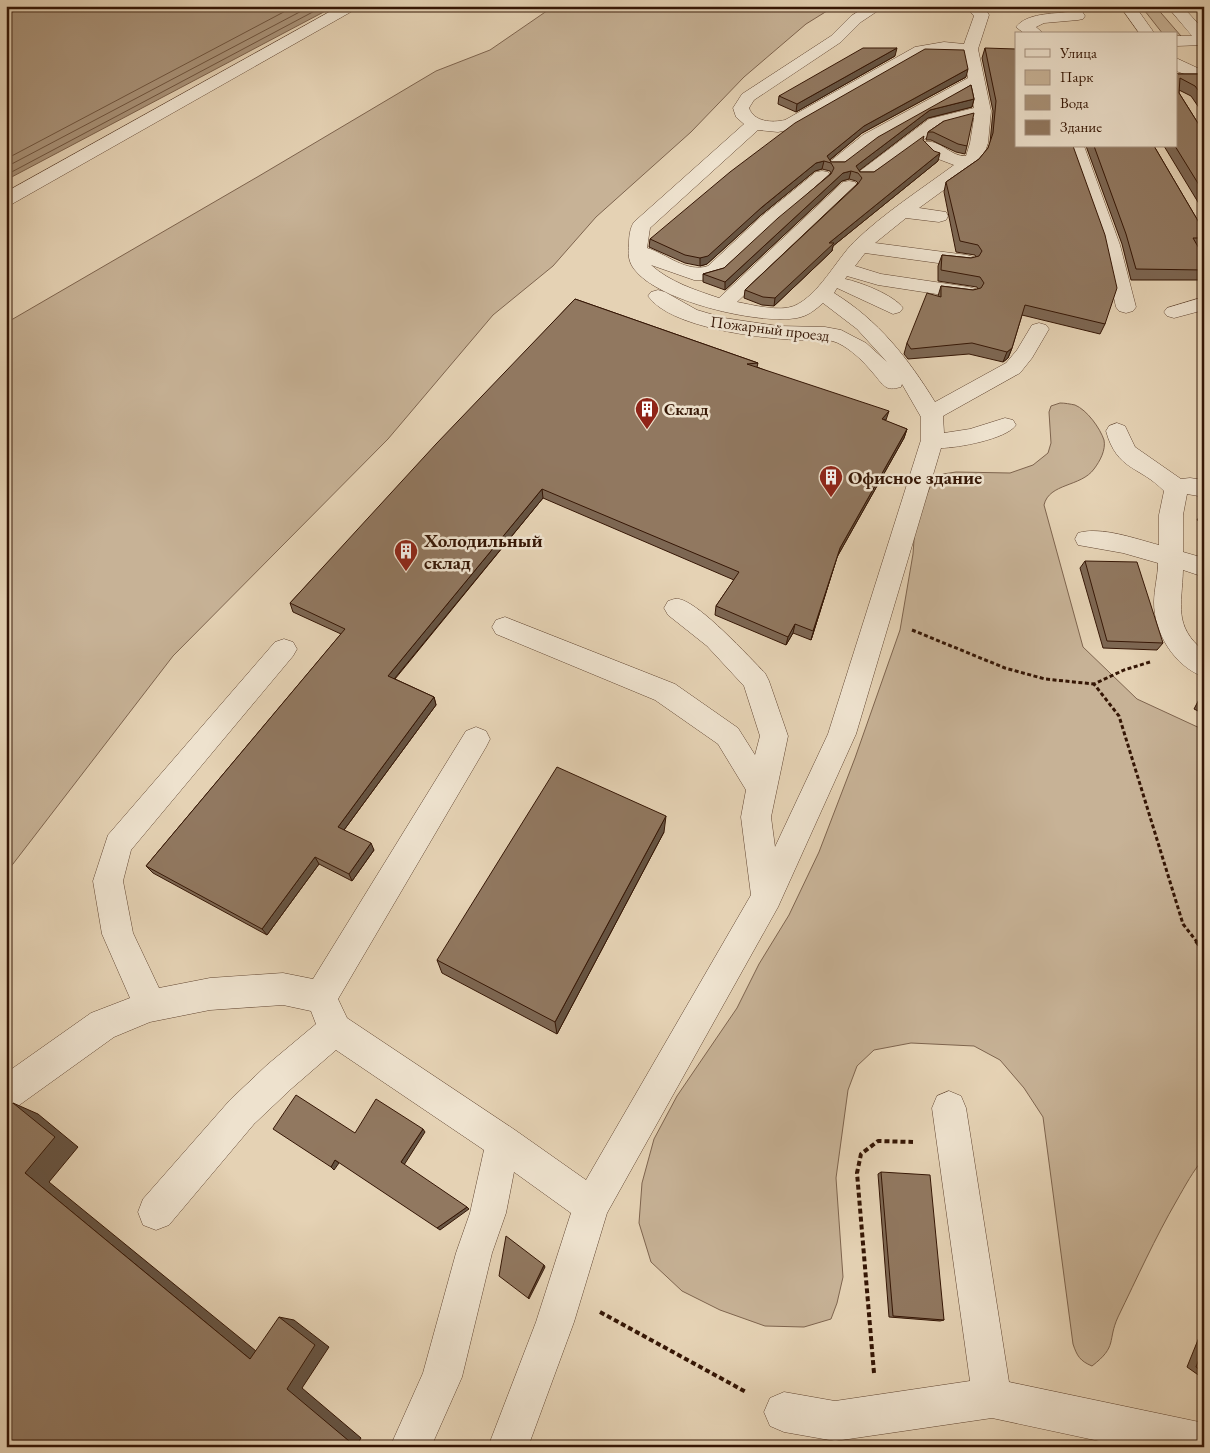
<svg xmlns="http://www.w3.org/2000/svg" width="1210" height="1453" viewBox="0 0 1210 1453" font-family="'EB Garamond',serif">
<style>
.green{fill:#c7b296;stroke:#7e644e}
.water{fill:#a99278;stroke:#7b604a}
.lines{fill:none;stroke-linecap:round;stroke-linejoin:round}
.shore{stroke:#6f543e;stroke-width:1}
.minor-casing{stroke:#614531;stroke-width:1}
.path-far1{stroke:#351605;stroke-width:3;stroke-dasharray:4 2.5;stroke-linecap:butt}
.path{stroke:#351605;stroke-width:4;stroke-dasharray:5 3;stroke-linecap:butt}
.minor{fill:#eee2ce;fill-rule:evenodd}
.wall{fill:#7d6753;stroke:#351605}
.shaded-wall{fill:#665443;stroke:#351605}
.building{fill:#917860;stroke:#351605}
.labels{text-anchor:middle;stroke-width:5;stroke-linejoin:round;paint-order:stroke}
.far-street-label{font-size:16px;fill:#351605;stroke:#eee2ce}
.far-poi-label{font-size:16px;font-weight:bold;fill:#351605;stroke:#eee2ce;text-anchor:start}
.poi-label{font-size:19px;font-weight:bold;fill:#351605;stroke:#eee2ce;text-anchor:start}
</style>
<rect width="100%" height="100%" fill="#e5d2b4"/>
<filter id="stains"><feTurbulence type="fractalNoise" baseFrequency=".004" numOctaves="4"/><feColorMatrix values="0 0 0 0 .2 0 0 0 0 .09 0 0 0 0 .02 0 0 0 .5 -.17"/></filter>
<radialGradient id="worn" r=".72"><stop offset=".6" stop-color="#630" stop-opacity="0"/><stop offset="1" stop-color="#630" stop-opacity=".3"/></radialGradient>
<g class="green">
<polygon points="554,6 835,6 806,24 744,77 691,132 596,217 553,266 493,315 388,439 173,656 6,873 6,323 259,176 436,71 490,50"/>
<polygon points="1141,6 1155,6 1181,36 1176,39 1176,34 1163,34"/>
<path d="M1060,403C1065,403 1070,404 1075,405C1087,410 1100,428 1104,440C1106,450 1100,461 1094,469C1081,487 1049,483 1044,505L1083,647L1137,699L1204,730V1158C1193,1171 1185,1186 1177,1200C1155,1238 1137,1278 1118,1317C1107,1341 1118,1346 1092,1366C1080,1361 1077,1356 1073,1344L1043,1117L1024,1088L1000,1060L974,1046L911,1043L874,1050L857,1066L848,1090L836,1178L843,1277L837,1303L831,1319L804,1327L765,1326L720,1310L682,1291L651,1262L639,1223L642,1183L654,1139L677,1096L737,1008L759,964L789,915L819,852L855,758L900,630L913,554L915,526L925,498L933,481L943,474L956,472L1010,473L1033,465L1048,453L1051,443L1049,412L1051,406Z"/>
</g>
<polygon class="water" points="27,6 335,6 6,180 6,15"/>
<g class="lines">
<g class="shore">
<polyline points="6,159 295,6"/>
<polyline points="6,167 311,6"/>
<polyline points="6,175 324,6"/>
</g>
<g class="minor-casing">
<g id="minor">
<polygon points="340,6 358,6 356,9 12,204 6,205 6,192"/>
<path d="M867,6H885L861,22L841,42L754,100L749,108C754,122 772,123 785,120L915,47L944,42L964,44L974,16L965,6H1014L1007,10H986L989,15L978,49L991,111L988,143L983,158L974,168L919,208L946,212L948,216L946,220L939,222L906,218L875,243L967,255L974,257L977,261L974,265L967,267L865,253L855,266L881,274L969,287L976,289L979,293L976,297L969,299L878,285L847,276L845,279C860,282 894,295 903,308L900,312L893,314L837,288L834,293C878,320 908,358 935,402L1006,363L1017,350L1032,325L1039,323L1046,325L1049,329L1032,358L1020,373L943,416L944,433L970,429L1005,418L1013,420L1016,425C1007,439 957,448 941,448L856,734L778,907L607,1213L574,1322L528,1447H488L536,1322L571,1213L514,1172L506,1213L492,1253L462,1377L431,1447H390L423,1373L456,1253L470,1213L484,1150L336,1050L291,1089L254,1124L169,1225L156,1230L143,1225L138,1212L143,1199L230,1100L267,1065L316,1024L311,1011L283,1005L210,1010L150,1022L114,1037L18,1106L6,1111V1073L91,1013L130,998L102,934L93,881L108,835L275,642L284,639L293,642L297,649L293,656L131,850L123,881L133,933L159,988L210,978L283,973L313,979L466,731L476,727L486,731L490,739L486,747L338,999L347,1018L515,1130L586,1180L751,895L741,817L746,790L718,744L655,700L496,634L492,627L496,620L505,617L675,684L738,728L755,755L760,736L744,686L707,646L668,615L664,608L668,601C672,600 675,598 679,599C700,603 749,657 765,673L769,681L788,736L771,817L775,847L828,734L921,440V417L902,384L901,387C896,388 891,390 886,387C881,384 877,377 873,373C863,361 852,350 838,343C825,337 810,341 796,340C760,338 670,328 648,296L651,292L658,290L665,292L697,310L724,318L778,326L825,327L841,330L866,343L887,362L857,329L823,303C815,310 808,316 797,318C759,325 657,301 634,269C628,261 628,253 629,244C629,236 630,228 634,222L744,124L736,117L733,108L742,94L831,36L851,16ZM944,52L963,53L968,78L863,135L827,164L830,168L836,169L842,168L875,143L970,90L974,108L929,119L856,174L859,178L865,179L871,178L941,127L974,118L970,143L966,156C951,157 940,139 925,142L922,146L933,157L954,165C920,190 884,213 854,242C836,260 819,295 794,306C779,312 753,305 737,302L855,190L858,186L855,182L849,181L843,182L719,298C695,290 670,282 651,265L694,280H702L722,274L776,224L828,180L831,176L828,172L822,171L816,172L762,216L708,266C686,273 667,254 647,248L650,228L758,130L778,132L797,128L924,54Z"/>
<path d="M1064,6H1079L1085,16L1083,19L1078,20L1044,23L1036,27L1044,34H1025L1016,27C1027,13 1052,14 1068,12Z"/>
<polygon points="1120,6 1135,6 1155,34 1140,34"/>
<polygon points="1167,6 1182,6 1204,30 1204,45 1176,46 1176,36 1192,36"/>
<polygon points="1176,58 1204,71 1204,81 1176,71"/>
<polygon points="1067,146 1084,146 1120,245 1136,307 1133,311 1126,313 1119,311 1116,307 1102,245"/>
<polygon points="1204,297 1204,310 1174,318 1167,316 1164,312 1167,308"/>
<path d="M1117,423L1125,426L1135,447L1181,479L1190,478L1204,480V497L1187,494L1183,515V552L1204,558V577L1183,570C1182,605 1173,626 1204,651V677C1174,666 1154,633 1154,602C1154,589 1158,576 1158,563L1123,553L1078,545L1075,539L1078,533C1101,526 1136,539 1159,545V515L1164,491C1140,466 1117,471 1106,431L1109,426Z"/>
<polygon points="949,1091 961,1096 966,1108 1009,1382 1204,1423 1204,1447 1127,1447 992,1418 835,1441 784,1432 770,1426 764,1412 770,1398 784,1392 835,1401 970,1381 932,1108 937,1096"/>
</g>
</g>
<g class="path-far1">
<polyline points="912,630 1005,668 1045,679 1094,684"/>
<polyline points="1150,662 1124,670 1094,684 1119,716 1183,924 1197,942"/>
</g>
<g class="path">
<polyline points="1196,941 1204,951"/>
<polyline points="600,1312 746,1392"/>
<polyline points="874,1373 857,1173 861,1154 878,1141 913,1142"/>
</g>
<use href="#minor" class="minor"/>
</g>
<g class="wall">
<polygon points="985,48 1105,324 1100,334 1022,315 1012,348 1008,358 1003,362 969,354 908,359 904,354 907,343 938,296 941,286 973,290 978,289 977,287 938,281 938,266 942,255 971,258 976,257 975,255 956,252 944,192 946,182 979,159 988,148 990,143 993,111 982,58"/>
<polygon points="895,56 796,112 778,104 779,96"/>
<polygon points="1178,74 1204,74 1204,115 1191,96 1179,90 1179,93 1201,128 1204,128 1204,212 1164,146 1176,146"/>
<polygon points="966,77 862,133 830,160 831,162 845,162 971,85 974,99 972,107 928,118 859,170 860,172 874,172 923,140 938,161 833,246 832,251 774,306 762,305 744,298 745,290 858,183 856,181 849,179 842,181 725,290 703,282 703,274 724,268 831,173 830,171 822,169 815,171 761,215 707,264 700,266 685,263 649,247 650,239"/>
<polygon points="944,121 967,146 965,154 956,152 931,140 926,140 928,132"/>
<polygon points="1086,146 1154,146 1201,226 1204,227 1204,248 1199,248 1204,257 1204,276 1201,280 1131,280 1122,244"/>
<polygon points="575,299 758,363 757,367 885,421 907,429 904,438 837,557 811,640 793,633 786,645 715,615 716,606 734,580 543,498 395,679 434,697 436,705 344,830 374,850 352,881 319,864 267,935 153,873 146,866 341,634 293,612 290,603"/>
<polygon points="1204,510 1204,523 1197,520"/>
<polygon points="1085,561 1163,643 1157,650 1103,648 1080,568"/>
<polygon points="1204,690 1204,714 1194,709"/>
<polygon points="664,832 557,1034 442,973 437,960"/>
<polygon points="881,1172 944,1320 940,1321 889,1317 878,1174"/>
<polygon points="1204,1325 1204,1379 1187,1367"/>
</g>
<g class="shaded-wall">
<polygon points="897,48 895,56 796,112 797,104"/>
<polygon points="968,69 966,77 862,133 827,162 827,156 864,126"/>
<polygon points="974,99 972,107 928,118 856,173 856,166 930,110"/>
<polygon points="940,153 938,161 833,246 832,251 774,306 775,298 829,243"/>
<polygon points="824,161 822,169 815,171 761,215 707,264 700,266 700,258 816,163"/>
<polygon points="851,171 849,179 842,181 725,290 725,282 843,173"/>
<polygon points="1012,348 1008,358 1003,362 1007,352"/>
<polygon points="889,411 886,420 882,419"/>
<polygon points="907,429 904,438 837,557 811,640 840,548"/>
<polygon points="542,489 543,498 390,684 388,676"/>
<polygon points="795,624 793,633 786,645 788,637"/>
<polygon points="434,697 436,705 341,834 338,827"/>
<polygon points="666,816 664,832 557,1034 555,1022"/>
<polygon points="371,843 374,850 352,881 349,874"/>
<polygon points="315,857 319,864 267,935 262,929"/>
<polygon points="13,1103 38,1114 78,1147 49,1182 267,1360 250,1359 25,1173"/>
<polygon points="423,1129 425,1132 404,1165 401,1162"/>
<polygon points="335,1160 339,1163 334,1170 331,1167"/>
<polygon points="467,1207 469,1209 440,1230 437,1228"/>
<polygon points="544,1265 545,1267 529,1299 528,1298"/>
<polygon points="279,1317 294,1320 329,1347 302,1388 361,1438 356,1447 346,1447 287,1389"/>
</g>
<g class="building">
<polygon points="863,48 897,48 797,104 779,96"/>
<polygon points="985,48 1016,49 1016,146 1073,146 1105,235 1117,288 1105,324 1025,305 1012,348 1007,352 972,343 911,349 907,343 927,293 941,297 941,286 973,290 981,288 984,283 980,277 941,270 942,255 971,258 979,256 982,251 978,245 960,241 946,182 979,159 988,148 993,133 996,101"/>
<polygon points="925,49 964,50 968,69 864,126 827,156 831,162 845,162 878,137 971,85 974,99 930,110 856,166 860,172 874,172 924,136 923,140 934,151 940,153 829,243 834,243 775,298 763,297 745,290 858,184 862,178 858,173 851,171 843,173 725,282 703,274 724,268 778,218 831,174 834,168 831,163 824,161 816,163 762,207 708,256 700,258 685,255 650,239 730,172 795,123"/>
<polygon points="1176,72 1178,74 1204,74 1204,98 1195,86 1180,78 1179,93 1201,128 1204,128 1204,193 1175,146 1176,146"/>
<polygon points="974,113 967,146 958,144 933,132 928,132 944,121"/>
<polygon points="1094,146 1154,146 1201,226 1204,227 1204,238 1193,238 1204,257 1204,270 1136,269 1126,234"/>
<polygon points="575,299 758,363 747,364 889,411 882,419 907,429 840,548 813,631 795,624 788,637 716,606 739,572 542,489 388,676 434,697 338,827 371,843 349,874 315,857 262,929 146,866 345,629 290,603 436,444"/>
<polygon points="1085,561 1137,562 1163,643 1107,641"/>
<polygon points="1204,694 1204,704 1200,702"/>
<polygon points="557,767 666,816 555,1022 437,960"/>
<polygon points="296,1095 355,1133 376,1099 423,1129 401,1162 467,1207 437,1228 335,1160 331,1167 273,1129"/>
<polygon points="13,1103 55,1137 25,1173 250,1359 279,1317 315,1345 287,1389 349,1441 346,1447 13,1447 6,1440 6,1110"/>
<polygon points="881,1172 930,1175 944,1320 893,1316"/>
<polygon points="506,1236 544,1265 528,1298 499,1276"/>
<polygon points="1204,1346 1204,1373 1196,1367"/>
</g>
<defs>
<g id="building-pin" transform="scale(1.25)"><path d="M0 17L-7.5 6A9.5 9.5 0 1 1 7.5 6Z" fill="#8f2418" stroke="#eee2ce"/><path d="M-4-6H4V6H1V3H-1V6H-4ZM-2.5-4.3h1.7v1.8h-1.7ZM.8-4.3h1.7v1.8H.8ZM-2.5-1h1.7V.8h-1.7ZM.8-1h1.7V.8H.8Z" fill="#fff"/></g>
</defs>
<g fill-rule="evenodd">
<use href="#building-pin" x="647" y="409"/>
<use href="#building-pin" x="831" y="477"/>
<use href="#building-pin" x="406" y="551"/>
</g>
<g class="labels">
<g class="far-street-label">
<text transform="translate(770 328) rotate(7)" y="6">Пожарный проезд</text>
</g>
<g class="far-poi-label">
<text x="664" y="415">Склад</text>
</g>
<g class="poi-label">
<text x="848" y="484">Офисное здание</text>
<text x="424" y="547">Холодильный<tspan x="424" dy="22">склад</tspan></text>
</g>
</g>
<rect width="1210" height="1453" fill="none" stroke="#e5d2b4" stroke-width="25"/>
<rect x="8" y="8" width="1195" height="1438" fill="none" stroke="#351605" stroke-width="2.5"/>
<rect x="12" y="12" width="1185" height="1428" fill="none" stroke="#351605"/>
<rect x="1015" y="32" width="162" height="115" fill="#eee2ce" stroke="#a4907e"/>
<rect x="1025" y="49" width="25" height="8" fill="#eee2ce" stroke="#a4907e"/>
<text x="1060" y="58" font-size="15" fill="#351605">Улица</text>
<rect x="1025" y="70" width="25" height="15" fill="#c7b296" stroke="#a4907e"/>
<text x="1060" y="82" font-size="15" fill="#351605">Парк</text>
<rect x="1025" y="95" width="25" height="15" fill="#a99278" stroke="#a4907e"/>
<text x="1060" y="108" font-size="15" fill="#351605">Вода</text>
<rect x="1025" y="120" width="25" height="15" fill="#917860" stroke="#a4907e"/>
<text x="1060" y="132" font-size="15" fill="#351605">Здание</text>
<rect width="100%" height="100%" filter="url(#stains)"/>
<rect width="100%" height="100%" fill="url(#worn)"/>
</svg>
